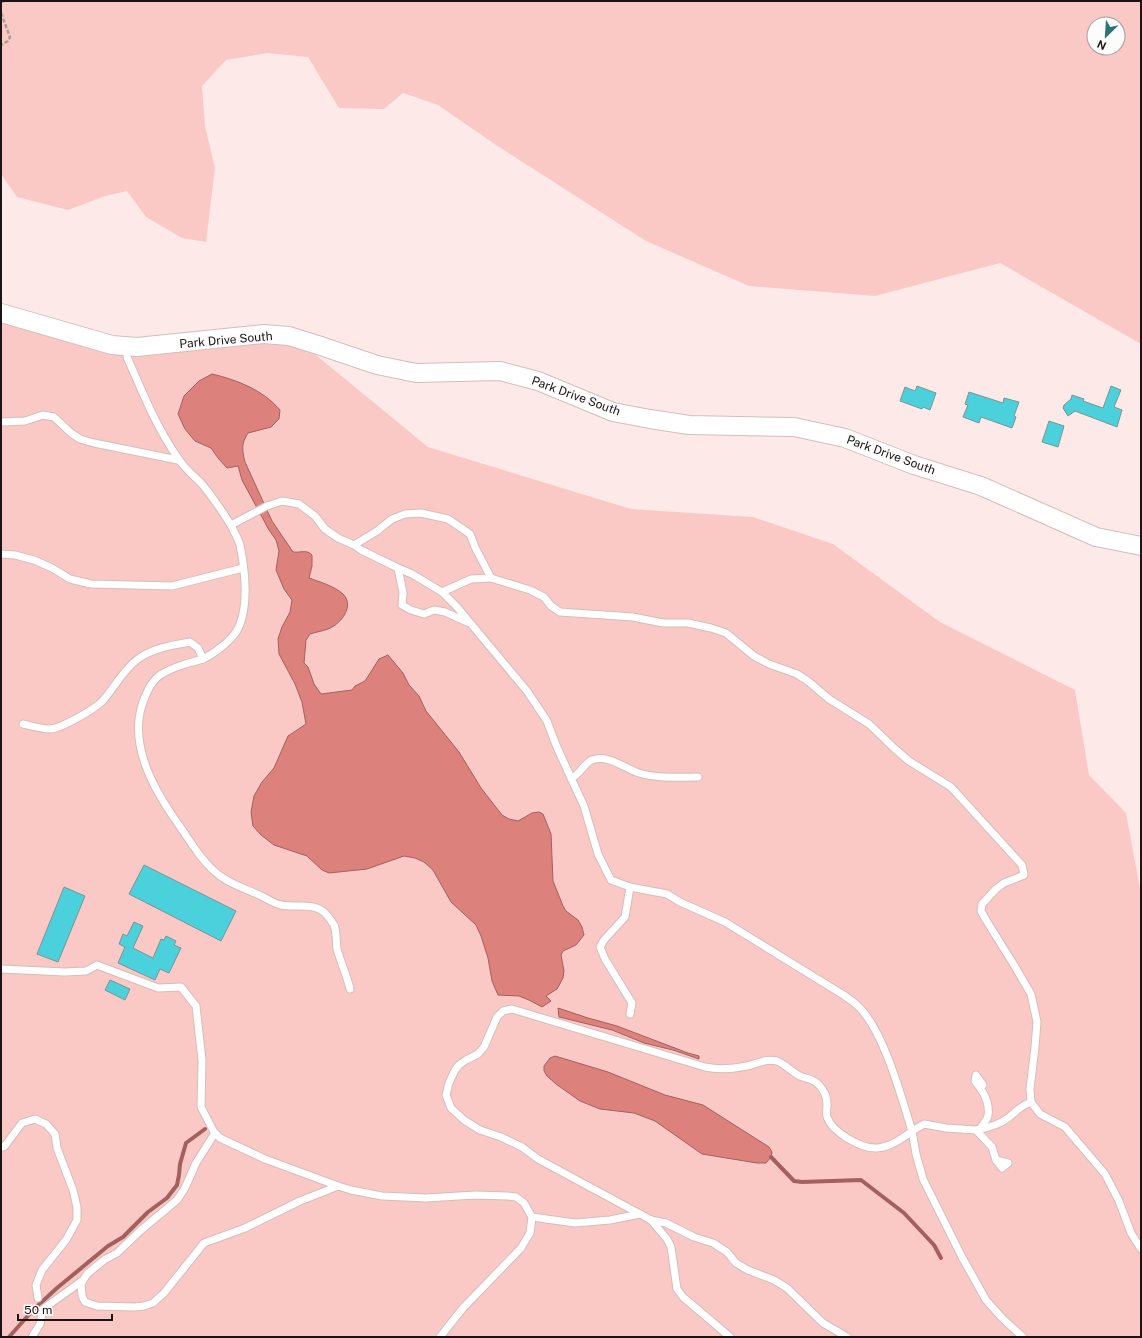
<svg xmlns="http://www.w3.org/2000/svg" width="1142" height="1338" viewBox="0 0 1142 1338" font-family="'Public Sans',sans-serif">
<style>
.green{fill:#fbc9c5;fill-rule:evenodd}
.water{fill:#dd817d;stroke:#a3605e}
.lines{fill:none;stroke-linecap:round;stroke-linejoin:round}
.stream{stroke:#a3605e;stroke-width:4}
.building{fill:#4bd1dc;stroke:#7c9395}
.service-casing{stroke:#d4bdbb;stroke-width:9}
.tertiary-casing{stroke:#d4bdbb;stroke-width:20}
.path{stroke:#ac9d9c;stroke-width:2.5;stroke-dasharray:4 2;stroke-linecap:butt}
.service{stroke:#fff;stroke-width:7}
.tertiary{stroke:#fff;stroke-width:18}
.labels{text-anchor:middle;stroke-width:3;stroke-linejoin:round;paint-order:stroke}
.street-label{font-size:12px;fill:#1c1414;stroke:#fcfcfc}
</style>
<rect width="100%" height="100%" fill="#fdeae8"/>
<g class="green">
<path d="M1,1H1141V344L1000,263L875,296L749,286L646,241L496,145L438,105L403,93L384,109L339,108L308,57L267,53L226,60L202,86L205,126L215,168L206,242L182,238L146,217L127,191L105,196L68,210L17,197L1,174ZM1094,24H1118V48H1094Z"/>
<polygon points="1,318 117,352 261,339 311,351 428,447 631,509 753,517 833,544 940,622 1075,690 1089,775 1126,813 1141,894 1141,1337 1,1337"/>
</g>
<g class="water">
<path d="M212,374C237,380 263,390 280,410L279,419L271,427L248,433C241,444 242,450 245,462L272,521L293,552C301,553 306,549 312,555V566L309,578C320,582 334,586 343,594C355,606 341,624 328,629C323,631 316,632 310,634L306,640L304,663L308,667L314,684L321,694L352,690L355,686L365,681L379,659L388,655L403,673L409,685L419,696L426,711L459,752L481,788L502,815L509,819L518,821L532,813L539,812L543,814L551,834L553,881L563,906L566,911L578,920L582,927L584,935L576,945L563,951L561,955L564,971L563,978L557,989L546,996L551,1001L542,1007L529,1000L519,996L498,995L492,981L488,958L481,936L476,925L451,902L433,870L424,862L415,858L404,856L367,869L329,873L322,870L307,856L274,845L261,835L253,826L251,812L254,796L262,782L274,768L288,736L306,724L302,702L295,684L279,654L278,639L282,627L290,612L292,600L284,589L276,570L279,551L276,540L269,530L242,480L238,466L227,468L218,458L211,448L195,441L185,429L178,414L184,396L199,381Z"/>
<polygon points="558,1008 588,1018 617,1026 688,1053 699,1056 699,1059 673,1050 644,1043 612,1030 559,1017"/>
<polygon points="555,1056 608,1072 665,1095 703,1105 769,1147 772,1152 771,1157 766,1163 757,1163 702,1154 655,1121 634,1113 600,1109 580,1101 556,1084 547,1076 544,1071 544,1066 550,1058"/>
</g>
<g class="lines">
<g class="stream">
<polyline points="771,1157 794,1181 802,1182 861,1180 904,1213 934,1245 941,1258"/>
<polyline points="9,1337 33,1310 57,1288 108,1246 123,1237 148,1212 167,1198 177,1185 179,1175 180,1164 186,1143 205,1129"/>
</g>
</g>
<g class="building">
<polygon points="917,386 936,393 930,410 923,407 922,409 900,401 905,387 915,391"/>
<polygon points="1111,386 1121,390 1114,407 1122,410 1117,427 1075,411 1068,416 1063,408 1064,405 1071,399 1072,395 1084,399 1083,401 1103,408"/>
<polygon points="969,392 1003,403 1004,398 1019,402 1014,416 1016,417 1012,428 981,417 979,423 963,417 968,405 965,404"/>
<polygon points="1049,421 1064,426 1058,447 1042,442"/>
<polygon points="144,865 236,911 221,941 129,894"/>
<polygon points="64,887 85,896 58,962 37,954"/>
<polygon points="134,922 143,926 133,948 153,958 161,939 164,940 166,936 176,941 174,945 181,948 169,973 160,969 155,980 118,963 125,947 119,944 123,934 127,936"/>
<polygon points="110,980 130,989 125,1000 105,990"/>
</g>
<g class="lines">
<g class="service-casing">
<g id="service">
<path d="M127,357C142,391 156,427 178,458C184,468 193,475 201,483C212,496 222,511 231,525"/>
<polyline points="1,422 25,421 43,415 54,417 71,433 80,439 94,443 178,460"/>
<polyline points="354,545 361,550 398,568 403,593 402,605 411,610 424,614 434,610 445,612 467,622"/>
<polyline points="1,554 15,555 34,560 52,568 70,579 91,584 172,586 243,568"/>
<polyline points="398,568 412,574 442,592"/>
<polyline points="491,578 471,579 442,592 457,607 527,691 547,721 556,745 571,778"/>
<path d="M203,659C188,663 173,667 160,675C153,680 148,689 145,697C125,742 155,792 181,828C191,843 204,864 219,875C230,884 244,888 257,894C265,897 272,903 281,905C296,908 313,902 325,913C328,916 332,922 334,925C337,932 336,942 337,949C341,963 347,976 350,989"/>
<path d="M23,724C31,726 41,729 50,729C62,728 98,708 105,698C116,685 124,669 138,659C153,648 173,645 190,642L198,648L203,659C215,653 236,638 240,624C249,600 245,570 240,545C238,538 234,532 231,525L267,506L282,501L299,504L315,516L325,529L338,538L354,545L377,531L392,519L405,514L421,513L448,519L470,534L475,547L491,578L530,590L544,597L551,606L560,612L633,617L663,623H688L711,628L726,633L754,656L769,664L797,674L809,682L829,699L869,724L894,748L909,761L951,787L1022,865L1024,875L1004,883L996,889L982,904L981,911L986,920L1014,965L1031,994L1037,1022L1035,1047L1030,1089L1031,1102L1040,1114L1065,1127L1105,1174L1119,1201L1131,1233L1141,1249"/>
<path d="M630,887L611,880L598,854L584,806L571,778C580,775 583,764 592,760C607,754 623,767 636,772C655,779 678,777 698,777"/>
<polyline points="1,969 65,972 86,971 97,965 158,988 181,987 196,1006 202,1060 201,1107 214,1132 220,1138 265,1159 338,1186 351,1190 382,1196 426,1198 475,1195 507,1196 516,1197 524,1203 532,1217 575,1223 610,1220 640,1214"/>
<path d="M630,1014L632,1003L605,959L600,947L604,940L625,917L630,887L667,894L680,902L725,922L842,994C848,998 854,1002 859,1007C884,1032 901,1096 912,1131L924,1124L946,1128L976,1130"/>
<path d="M980,1129C982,1125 987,1120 988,1116C990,1102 983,1091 975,1081L976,1075L983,1085"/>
<polyline points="215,1133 196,1163 185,1188 177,1200 140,1231 117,1253 104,1260 87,1274 81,1284 82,1296 85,1302 97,1306 135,1307 144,1306 153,1303 164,1293 204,1243 245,1228 300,1201 338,1186"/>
<polyline points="1,1147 4,1147 22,1123 35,1119 46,1124 55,1134 57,1148 73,1190 77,1207 77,1220 66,1240 42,1270 36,1285 38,1298"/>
<path d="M996,1160L1008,1163L1002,1168L996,1160L992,1147L976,1130C987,1128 999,1125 1008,1118C1017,1111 1020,1106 1031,1102"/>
<polyline points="651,1220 667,1239 671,1247 677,1289 683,1297 730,1337"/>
<polyline points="32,1337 40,1324 43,1309 82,1281"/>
<polyline points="440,1337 463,1308 521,1248 530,1233 532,1217"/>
<path d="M847,1337L823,1323L787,1288L774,1280L748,1270L736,1263L727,1252L713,1243L694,1237L666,1223L651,1220L538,1159L522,1147L501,1137L480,1130L464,1120L451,1108L446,1095L449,1083L455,1070L459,1065L466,1060L478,1054L484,1047L497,1017L503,1011L512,1009L705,1067C719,1070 732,1069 747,1066C757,1064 766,1058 777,1061C785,1064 792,1072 800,1076C807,1079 814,1079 819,1085C824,1090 827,1098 827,1105C827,1108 826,1113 827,1117C832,1132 861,1149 877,1148C890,1147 902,1139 912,1131L916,1154L923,1179L962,1257L986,1300L1003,1319L1023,1337"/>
</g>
</g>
<g class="tertiary-casing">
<polyline id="tertiary" points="1,313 112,345 137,347 264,334 289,336 318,345 377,365 416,373 500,371 538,381 613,412 650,419 689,425 794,427 845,438 914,465 981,486 1096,537 1141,546"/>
</g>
<g class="path">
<polyline points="1,2 5,1"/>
<polyline points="1,13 10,37 8,41 1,45"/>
</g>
<use href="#service" class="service"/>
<use href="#tertiary" class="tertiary"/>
</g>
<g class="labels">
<g class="street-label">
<text transform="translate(226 340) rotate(-5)" y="4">Park Drive South</text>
<text transform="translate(576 396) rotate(20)" y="4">Park Drive South</text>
<text transform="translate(891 455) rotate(20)" y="4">Park Drive South</text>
</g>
</g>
<rect width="1142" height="1338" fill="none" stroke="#1c1414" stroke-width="4"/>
<g transform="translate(1106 36) rotate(205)"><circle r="19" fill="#fcfcfc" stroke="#a29f9f"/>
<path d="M0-3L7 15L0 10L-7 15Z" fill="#297379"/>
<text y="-6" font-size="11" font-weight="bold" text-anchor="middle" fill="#1c1414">N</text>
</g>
<path d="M18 1314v6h94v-6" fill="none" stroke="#1c1414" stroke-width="2"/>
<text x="24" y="1314" font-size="12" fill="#1c1414" stroke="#fcfcfc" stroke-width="3" paint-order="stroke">50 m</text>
</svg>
